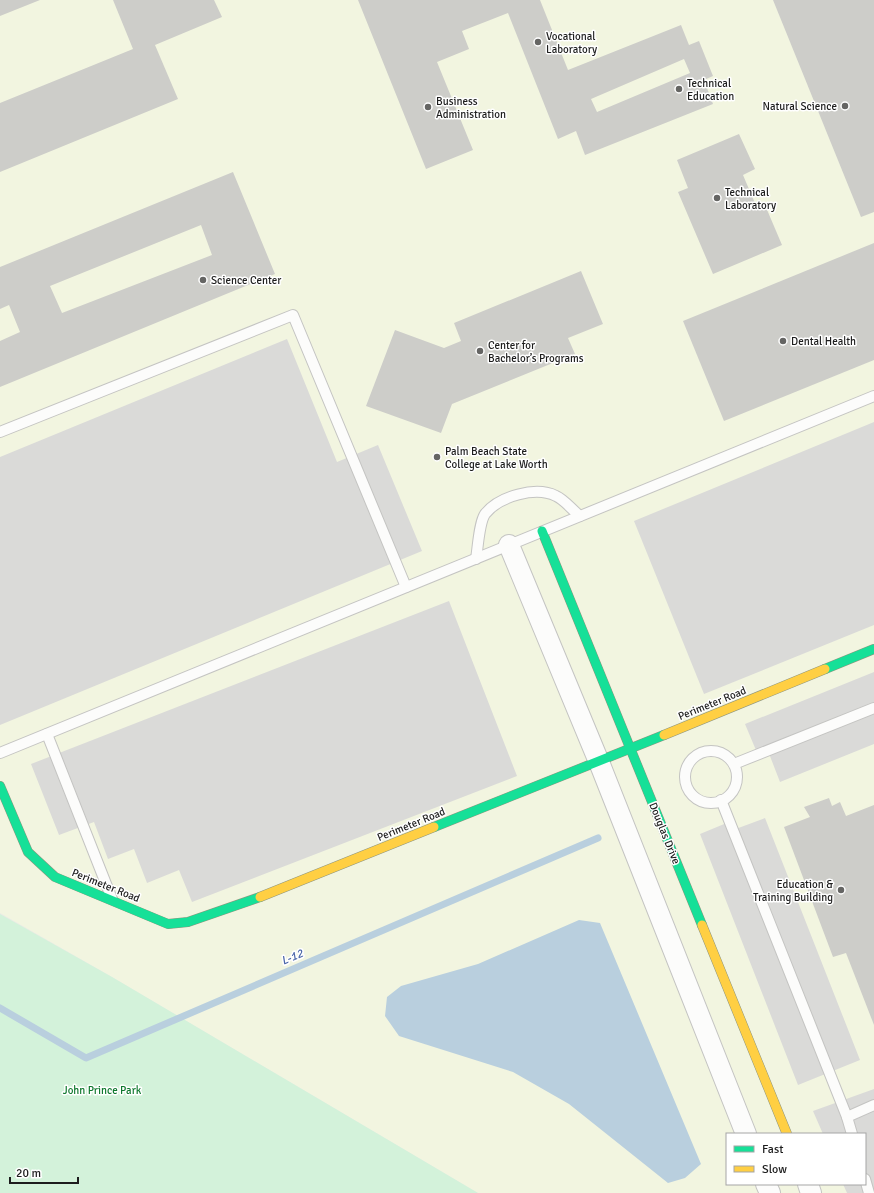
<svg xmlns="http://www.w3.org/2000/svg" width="874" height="1193" viewBox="0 0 874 1193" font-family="Signika,sans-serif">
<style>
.education{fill:#f2f5e0;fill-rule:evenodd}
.park{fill:#d3f2da}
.parking{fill:#dadad8}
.water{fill:#b9cfde}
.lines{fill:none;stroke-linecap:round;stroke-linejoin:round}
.stream{stroke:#b9cfde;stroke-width:7}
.building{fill:#cdcdc9;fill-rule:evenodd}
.lane-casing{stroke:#c4c4c2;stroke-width:12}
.street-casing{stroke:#c4c4c2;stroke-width:22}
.fast-casing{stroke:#8e957e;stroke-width:10}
.slow-casing{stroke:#8e957e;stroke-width:10}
.lane{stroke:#fcfcfb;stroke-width:10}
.street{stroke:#fcfcfb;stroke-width:20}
.fast{stroke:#16e098;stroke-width:9}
.slow{stroke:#ffcf43;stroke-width:9}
.poi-dot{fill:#656563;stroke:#fff;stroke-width:1.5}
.labels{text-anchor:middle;stroke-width:3;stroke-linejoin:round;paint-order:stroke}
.poi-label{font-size:11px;fill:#1d1d1d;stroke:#fff;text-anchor:start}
.street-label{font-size:11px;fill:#1d1d1d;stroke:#fff}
.park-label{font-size:11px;fill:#0e782d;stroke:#fff}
.water-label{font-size:12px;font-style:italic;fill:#4c67aa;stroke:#fff}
</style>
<rect width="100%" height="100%" fill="#ebebe6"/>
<path class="education" d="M0,0H874V1193H478L112,977L0,913ZM727,1134H865V1184H727Z"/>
<polygon class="park" points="0,914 112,977 478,1193 0,1193"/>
<g class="parking">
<polygon points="287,339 337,462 378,445 422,551 0,725 0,457"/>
<polygon points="874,422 874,625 704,694 634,521"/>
<polygon points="449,601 517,776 192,902 179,870 147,883 134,849 108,859 94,822 59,835 31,764"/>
<polygon points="874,672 874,744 780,782 768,751 758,755 745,724"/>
<polygon points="765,818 860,1060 798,1085 700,834 729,822 733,830"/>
<polygon points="874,1089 874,1193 847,1193 843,1184 865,1184 865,1134 823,1134 813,1111"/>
</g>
<polygon class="water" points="579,920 600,923 701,1164 685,1178 668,1183 569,1104 513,1072 399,1036 385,1016 387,997 401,986 478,964"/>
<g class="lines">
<polyline class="stream" points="0,1008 86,1058 598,838"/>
</g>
<g class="building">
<polygon points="0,0 40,0 0,16"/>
<polygon points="113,0 214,0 222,17 155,45 178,99 0,172 0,103 133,49"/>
<path d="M358,0H540L568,70L681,25L689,45L699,41L713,76L704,80L713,104L585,155L576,131L558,139L508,13L462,31L469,49L437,62L473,150L426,169ZM684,59L690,73L597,112L591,99Z"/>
<polygon points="773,0 874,0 874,212 861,217"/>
<polygon points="739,134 755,169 743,175 757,208 765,205 782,245 713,274 678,192 688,188 677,160"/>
<path d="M233,172L275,274L0,387V341L20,332L9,305L0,309V267ZM201,225L212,255L62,313L50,286Z"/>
<polygon points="874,243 874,360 724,421 683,321"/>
<polygon points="581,271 603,324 568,338 575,354 452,404 441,433 366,406 395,330 444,348 461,341 454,323"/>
<polygon points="829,798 832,806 840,802 846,816 874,805 874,1025 846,953 833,957 784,827 810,817 804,807"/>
</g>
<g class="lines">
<g class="lane-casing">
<g id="lane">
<polyline points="0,432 293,315 406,587"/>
<path d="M476,559C478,547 479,523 485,514C499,496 536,486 556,496C565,500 572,510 580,516"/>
<polyline points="47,734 112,899"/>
<circle cx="711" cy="777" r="26"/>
<polyline points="0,753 874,396"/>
<polyline points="734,764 874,708"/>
<polyline points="721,800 847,1117"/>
<polyline points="852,1134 847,1117 874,1105"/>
<polyline points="865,1179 869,1193"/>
</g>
</g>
<g class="street-casing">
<g id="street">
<polyline points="509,545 599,762 746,1134"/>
<polyline points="766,1184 770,1193"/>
<polyline points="808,1184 811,1193"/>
</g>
</g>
<g class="fast-casing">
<g id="fast">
<polyline points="542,531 702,925"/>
<polyline points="825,669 874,649"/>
<polyline points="0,786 28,852 55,877 168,924 188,922 260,897"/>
<polyline points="434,827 664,735"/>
</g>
</g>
<g class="slow-casing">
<g id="slow">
<polyline points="664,735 825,669"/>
<polyline points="260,897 434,827"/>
<polyline points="702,925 787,1134"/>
</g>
</g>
<use href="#lane" class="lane"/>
<use href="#street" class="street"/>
<use href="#fast" class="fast"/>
<use href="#slow" class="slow"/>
</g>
<g class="poi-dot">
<circle cx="538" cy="42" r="4"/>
<circle cx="679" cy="89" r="4"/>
<circle cx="845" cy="106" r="4"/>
<circle cx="428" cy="107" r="4"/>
<circle cx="717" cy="198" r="4"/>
<circle cx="203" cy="280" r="4"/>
<circle cx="783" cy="341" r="4"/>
<circle cx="480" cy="351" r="4"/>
<circle cx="437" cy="457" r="4"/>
<circle cx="841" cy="890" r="4"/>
</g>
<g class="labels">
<g class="poi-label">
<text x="546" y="40">Vocational<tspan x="546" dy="13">Laboratory</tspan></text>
<text x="687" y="87">Technical<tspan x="687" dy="13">Education</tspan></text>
<text x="436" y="105">Business<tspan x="436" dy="13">Administration</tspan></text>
<text x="837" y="110" text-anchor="end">Natural Science</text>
<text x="725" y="196">Technical<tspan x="725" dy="13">Laboratory</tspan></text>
<text x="211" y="284">Science Center</text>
<text x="791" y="345">Dental Health</text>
<text x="488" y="349">Center for<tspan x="488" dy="13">Bachelor’s Programs</tspan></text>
<text x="445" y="455">Palm Beach State<tspan x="445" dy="13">College at Lake Worth</tspan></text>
<text x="833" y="888" text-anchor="end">Education &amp;<tspan x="833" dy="13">Training Building</tspan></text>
</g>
<g class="street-label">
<text transform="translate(712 703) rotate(-22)" y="4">Perimeter Road</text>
<text transform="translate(411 824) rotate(-22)" y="4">Perimeter Road</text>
<text transform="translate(665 833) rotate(68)" y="4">Douglas Drive</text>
<text transform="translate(106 885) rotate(22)" y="4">Perimeter Road</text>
</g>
<g class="park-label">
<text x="102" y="1094">John Prince Park</text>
</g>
<g class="water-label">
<text transform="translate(292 957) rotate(-23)" y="4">L-12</text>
</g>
</g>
<rect x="726" y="1133" width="140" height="52" fill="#ffffff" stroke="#a5a5a5"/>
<rect x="734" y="1146" width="20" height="6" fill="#16e098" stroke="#a5a5a5"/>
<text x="762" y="1153" font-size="12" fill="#1d1d1d">Fast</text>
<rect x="734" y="1166" width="20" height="6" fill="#ffcf43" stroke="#a5a5a5"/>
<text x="762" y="1173" font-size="12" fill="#1d1d1d">Slow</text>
<path d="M10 1177v6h68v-6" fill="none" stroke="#1d1d1d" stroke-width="2"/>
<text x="16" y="1177" font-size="12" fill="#1d1d1d" stroke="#ffffff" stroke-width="3" paint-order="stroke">20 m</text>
</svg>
